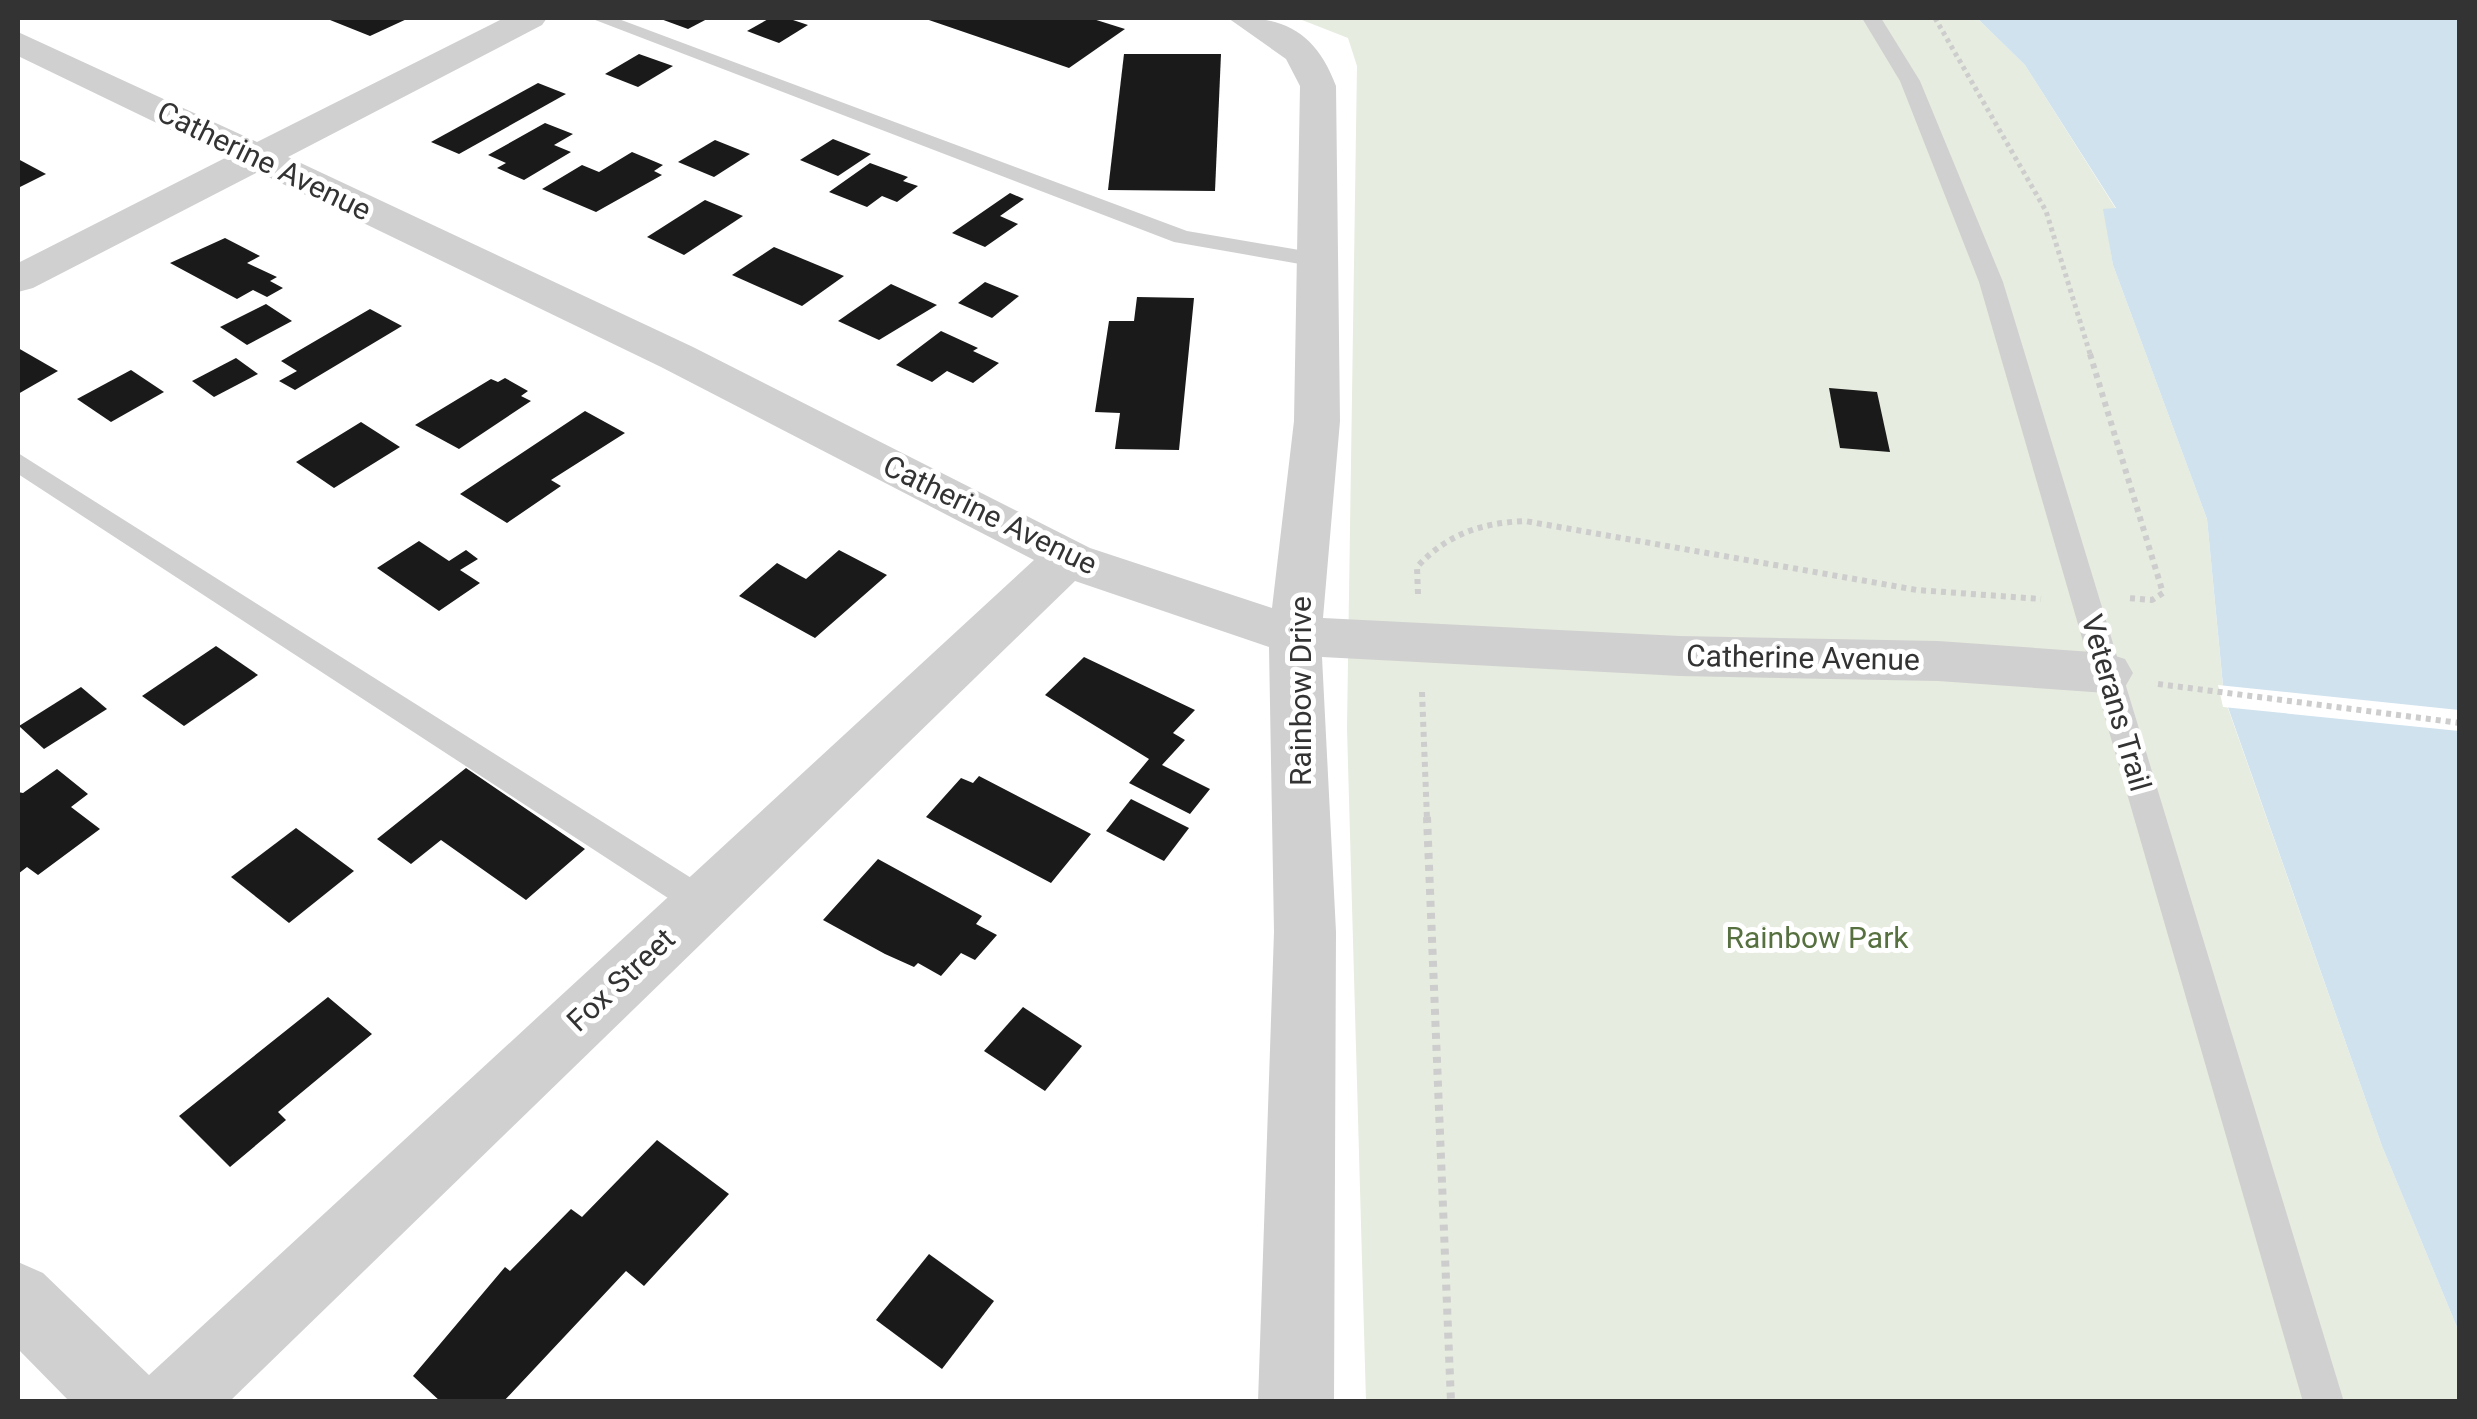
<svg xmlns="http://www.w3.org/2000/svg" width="2477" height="1419" viewBox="0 0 2477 1419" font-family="Roboto,sans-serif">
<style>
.green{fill:#e6ecdf}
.water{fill:#cfe2ee}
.pier{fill:#fff}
.building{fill:#1a1a1a}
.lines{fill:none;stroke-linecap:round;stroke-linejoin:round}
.path-far2{stroke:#cdcdcd;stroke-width:5;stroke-dasharray:4 4;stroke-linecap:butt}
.path-far1{stroke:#cdcdcd;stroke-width:6;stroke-dasharray:5 5;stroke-linecap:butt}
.path{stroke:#cdcdcd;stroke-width:8;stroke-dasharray:6 6;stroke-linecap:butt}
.lane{fill:#d0d0d0;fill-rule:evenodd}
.street{fill:#d0d0d0;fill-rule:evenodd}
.labels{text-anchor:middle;stroke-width:10;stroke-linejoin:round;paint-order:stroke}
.street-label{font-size:30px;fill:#333;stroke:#fff}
.park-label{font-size:30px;fill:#56703f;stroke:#fff}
</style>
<rect width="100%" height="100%" fill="#fff"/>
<polygon class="green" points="1297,18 1977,18 2025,65 2116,209 2104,209 2113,265 2207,519 2224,697 2382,1146 2459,1332 2459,1401 1366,1401 1347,728 1357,66 1348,38"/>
<polygon class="water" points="1977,18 2459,18 2459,1332 2382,1146 2224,696 2207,519 2113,265 2103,209 2116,208 2025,65"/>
<polygon class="pier" points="2218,685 2459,710 2459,731 2223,707"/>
<g class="building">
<polygon points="325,18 409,18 370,36"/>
<polygon points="658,18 709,18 688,29"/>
<polygon points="770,18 787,18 808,25 779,43 747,31"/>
<polygon points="923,18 1090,18 1125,29 1069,68"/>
<polygon points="639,54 673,66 638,87 605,74"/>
<polygon points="1124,54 1221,54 1215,191 1108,190"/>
<polygon points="538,83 566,94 459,154 431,142"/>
<polygon points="545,123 573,134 554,145 571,152 524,180 497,168 506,163 488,155"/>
<polygon points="833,139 871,154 838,176 800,160"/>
<polygon points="715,140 750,154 714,177 678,162"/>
<polygon points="632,152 663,165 654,171 662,175 596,212 542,189 582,165 599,172"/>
<polygon points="18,159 46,174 18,188"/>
<polygon points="870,163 908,177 903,181 918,186 897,202 882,196 867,207 829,192"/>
<polygon points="1010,193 1024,199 1000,216 1018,224 985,247 952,233"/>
<polygon points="705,200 743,216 684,255 647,237"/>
<polygon points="225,238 260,256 247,263 277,277 270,281 283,288 267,297 253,290 237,299 170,263"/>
<polygon points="774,247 844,276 802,306 732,275"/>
<polygon points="985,282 1019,296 992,318 958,303"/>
<polygon points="891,284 937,305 879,340 838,321"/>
<polygon points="1137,297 1194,298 1179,450 1115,449 1120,413 1095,412 1109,321 1134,321"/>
<polygon points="266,304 292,321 247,345 220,327"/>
<polygon points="370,309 402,326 295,390 279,381 297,371 281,361"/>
<polygon points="941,331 978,348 973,351 999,363 973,383 947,371 932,382 896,365"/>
<polygon points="18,348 58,371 18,394"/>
<polygon points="236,358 258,374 214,397 192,381"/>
<polygon points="131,370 164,392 111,422 77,399"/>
<polygon points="505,378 528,391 521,396 531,401 459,449 415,425 491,379 498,382"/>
<polygon points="1829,388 1877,392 1890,452 1840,448"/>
<polygon points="585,411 625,433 551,480 561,486 507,523 460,494"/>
<polygon points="361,422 400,447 334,488 296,462"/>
<polygon points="419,541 449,561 466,550 478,559 460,570 480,583 439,611 377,568"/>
<polygon points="839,550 887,575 815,638 739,596 777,563 806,579"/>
<polygon points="216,646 258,675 184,726 142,696"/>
<polygon points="1084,657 1195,710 1173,733 1185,740 1162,765 1210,789 1190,814 1129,783 1149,759 1045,695"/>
<polygon points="81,687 107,709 44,749 19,726"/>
<polygon points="466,768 585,849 526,900 441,840 411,864 377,839"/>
<polygon points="57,769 88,794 71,807 100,829 38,875 27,867 18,874 18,792 23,793"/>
<polygon points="979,776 1091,834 1051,883 926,817 961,778 973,783"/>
<polygon points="1131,799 1189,828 1164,861 1106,831"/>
<polygon points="296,828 354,871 289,923 231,877"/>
<polygon points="878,859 982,916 976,924 997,935 975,960 961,953 941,976 918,963 914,967 885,954 823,920"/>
<polygon points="328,997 372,1034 278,1112 286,1120 230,1167 179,1116"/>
<polygon points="1023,1007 1082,1046 1045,1091 984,1051"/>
<polygon points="657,1140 729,1194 644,1286 626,1271 503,1402 441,1402 413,1376 505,1267 510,1271 571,1209 582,1217"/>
<polygon points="929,1254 994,1301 942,1369 876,1320"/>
</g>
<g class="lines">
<polyline class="path-far2" points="1935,18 2046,211 2091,357"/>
<g class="path-far1">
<polyline points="2090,354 2163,593 2152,600 2128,598"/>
<path d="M1418,594L1417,567C1447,534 1481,523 1525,521L1917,590L2041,599"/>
<polyline points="2158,684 2460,723"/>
<polyline points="1422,692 1427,819"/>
</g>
<polyline class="path" points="1427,817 1451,1402"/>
<g class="lane">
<polygon points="590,18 616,18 1187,231 1317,253 1328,260 1317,267 1174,242"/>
<polygon points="1862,18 1881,18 1920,81 2003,282 2344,1402 2303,1402 1979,282 1900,81"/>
<polygon points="18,453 715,893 720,903 715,913 703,917 691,913 18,474"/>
</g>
<path class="street" d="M504,18H547L542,25L288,157L693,347L1090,548L1272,608L1294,421L1300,86L1286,59L1228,18C1283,15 1316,32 1336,86L1340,421L1323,618L1680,636L1938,641L2106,653L2125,659L2133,673L2125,687L2106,693L1938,681L1680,676L1322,657L1336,932L1334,1402H1258L1274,932L1269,647L1075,581L229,1402H70L18,1349V1262L43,1273L149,1375L1034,560L661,367L258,172L33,288L18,292V263L227,157L18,56V32L257,142Z"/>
</g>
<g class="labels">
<g class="street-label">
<text transform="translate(264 161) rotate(26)" y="10">Catherine Avenue</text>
<text transform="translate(990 515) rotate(26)" y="10">Catherine Avenue</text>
<text transform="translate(1803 658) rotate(1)" y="10">Catherine Avenue</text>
<text transform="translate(1301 691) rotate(-90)" y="10">Rainbow Drive</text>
<text transform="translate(2116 703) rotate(74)" y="10">Veterans Trail</text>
<text transform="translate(621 980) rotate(-43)" y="10">Fox Street</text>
</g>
<g class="park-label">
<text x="1817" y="948">Rainbow Park</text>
</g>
</g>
<rect width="2477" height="1419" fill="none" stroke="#333333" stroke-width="40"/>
</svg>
